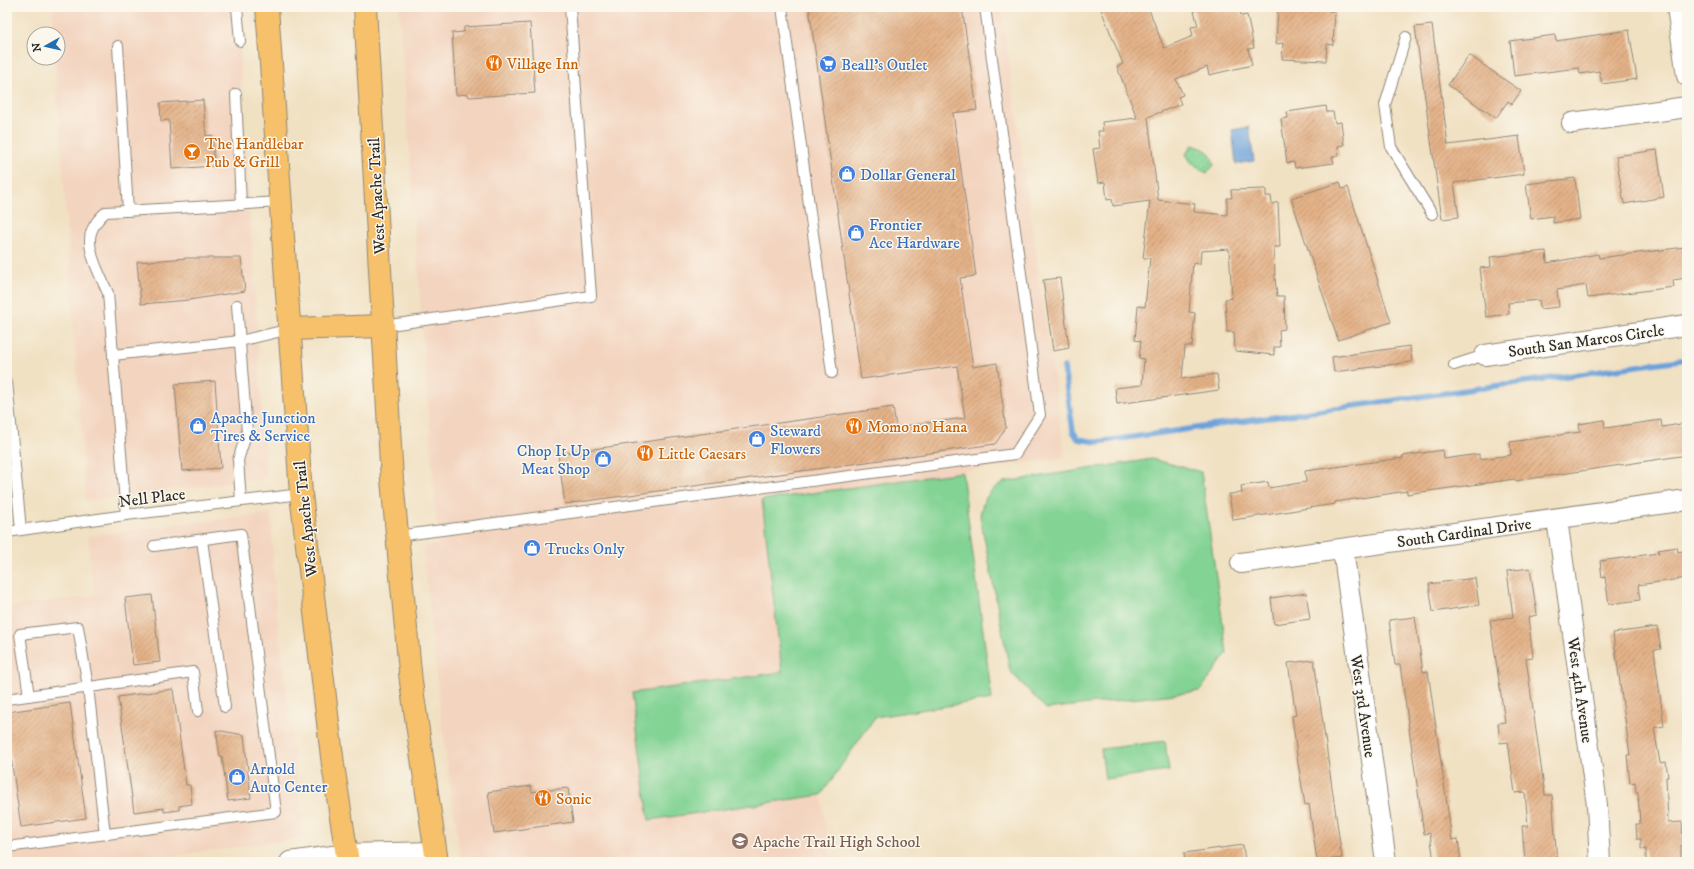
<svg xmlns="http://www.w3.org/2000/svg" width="1694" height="869" viewBox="0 0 1694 869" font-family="'IM FELL DW Pica',serif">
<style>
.built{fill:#f3d4bf}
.green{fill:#83d394;stroke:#577f60}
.park{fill:url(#park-dots);stroke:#577f60}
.water{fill:#6ca2d9;stroke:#4c6682}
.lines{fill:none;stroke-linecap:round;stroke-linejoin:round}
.stream{stroke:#6ca2d9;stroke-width:5.5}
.building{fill:url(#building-hatch)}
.service-casing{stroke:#8e8677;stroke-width:12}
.minor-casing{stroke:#8e8677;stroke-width:22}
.primary-casing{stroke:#8e8677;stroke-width:24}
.service{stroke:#fff;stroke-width:10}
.minor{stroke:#fff;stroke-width:20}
.primary{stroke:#f6c16b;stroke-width:22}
.labels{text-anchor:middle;stroke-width:3;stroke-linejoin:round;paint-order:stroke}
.food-label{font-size:16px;fill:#c56008;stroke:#fbf7ec;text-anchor:start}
.shop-label{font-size:16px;fill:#366cbe;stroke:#fbf7ec;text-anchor:start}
.street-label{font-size:16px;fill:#2b2b2b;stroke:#fbf7ec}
.education-label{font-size:16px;fill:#785e54;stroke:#fbf7ec;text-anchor:start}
</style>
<defs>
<pattern id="park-dots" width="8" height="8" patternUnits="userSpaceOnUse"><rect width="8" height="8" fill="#83d394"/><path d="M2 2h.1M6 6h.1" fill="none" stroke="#71b580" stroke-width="1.8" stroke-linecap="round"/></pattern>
<pattern id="building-hatch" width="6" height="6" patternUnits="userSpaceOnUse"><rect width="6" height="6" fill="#e4b288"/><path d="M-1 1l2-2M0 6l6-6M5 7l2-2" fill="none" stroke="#b9916f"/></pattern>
</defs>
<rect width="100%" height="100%" fill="#fbf7ec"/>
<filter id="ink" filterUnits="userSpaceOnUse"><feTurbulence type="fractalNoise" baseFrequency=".025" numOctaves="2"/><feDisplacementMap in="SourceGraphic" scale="8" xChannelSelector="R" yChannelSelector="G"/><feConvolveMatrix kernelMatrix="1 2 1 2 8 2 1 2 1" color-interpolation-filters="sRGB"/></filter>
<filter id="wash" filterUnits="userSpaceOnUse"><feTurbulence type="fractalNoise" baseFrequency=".012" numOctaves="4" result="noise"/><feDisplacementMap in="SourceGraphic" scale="16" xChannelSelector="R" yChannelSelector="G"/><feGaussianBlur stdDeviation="0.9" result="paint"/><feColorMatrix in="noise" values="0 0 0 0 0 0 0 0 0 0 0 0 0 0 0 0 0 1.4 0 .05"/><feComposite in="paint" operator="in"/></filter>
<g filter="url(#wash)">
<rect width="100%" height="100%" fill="#f1e1c3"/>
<g class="built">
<polygon points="52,7 237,7 266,478 86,501 55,58 58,58 58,34 54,34"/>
<polygon points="399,7 1001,7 1065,457 762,500 782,672 632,693 649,820 821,795 831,862 461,862 441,720 423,547 438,544"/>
<polygon points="271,513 275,599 304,838 126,862 7,862 7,607 94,596 88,536"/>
</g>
<g class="green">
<path d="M1152,459L1201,472L1227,653L1200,691L1046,709L1010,671L980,516C982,500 990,489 1004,482Z"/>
<polygon points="962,472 992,699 875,717 821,795 649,820 632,693 782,672 762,500"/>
<polygon points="1165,741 1169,771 1105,779 1101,749"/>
</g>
<path class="park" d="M1192,145C1206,149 1211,151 1214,165L1207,173C1196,168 1191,164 1186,154Z"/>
<polygon class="water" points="1249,127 1254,161 1236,164 1232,130"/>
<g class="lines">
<polyline class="stream" points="1064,367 1073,431 1078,439 1097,442 1687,359"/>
</g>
<g id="blocks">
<g class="building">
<polygon points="809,7 962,7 977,110 953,113 976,276 960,278 973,367 997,363 1006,428 995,444 565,504 558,454 893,407 896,427 965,418 957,366 861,379"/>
<polygon points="1100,7 1148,7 1164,48 1193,36 1191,27 1198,26 1193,7 1239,7 1241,16 1247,15 1254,48 1248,49 1252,65 1209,75 1207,67 1176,79 1183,95 1178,97 1181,104 1148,117 1158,200 1195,204 1194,212 1227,215 1227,198 1232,198 1231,190 1266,189 1266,196 1271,196 1272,204 1278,202 1280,247 1274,247 1275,278 1277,296 1284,296 1285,329 1279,330 1280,347 1274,347 1274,355 1235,351 1234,332 1227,332 1225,299 1232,298 1229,249 1201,251 1200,264 1193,263 1189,312 1195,313 1192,346 1185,346 1182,379 1217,374 1219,390 1117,404 1115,388 1142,385 1144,359 1139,358 1141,341 1135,340 1138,306 1145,307 1150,258 1143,258 1150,201 1113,206 1112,199 1107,200 1105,182 1098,183 1093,149 1100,148 1098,131 1103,131 1102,122 1137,118 1117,67 1123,64"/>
<polygon points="1285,7 1329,7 1329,11 1335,11 1333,45 1327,44 1326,61 1282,59 1283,43 1276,44 1278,8 1285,8"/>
<polygon points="530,23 535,93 469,97 468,94 456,95 452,33 464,32 464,27"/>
<polygon points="1432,25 1448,145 1519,136 1524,174 1454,183 1459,217 1442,219 1415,27"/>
<polygon points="1629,30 1637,79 1602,84 1599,71 1580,74 1579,68 1514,76 1510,41 1555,35 1556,41"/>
<polygon points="1469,55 1521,91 1512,104 1508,101 1496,118 1448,85"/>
<polygon points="203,100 206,136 212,135 214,166 172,169 169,120 161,121 160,103"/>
<polygon points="1326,106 1327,112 1333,112 1335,123 1341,122 1344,145 1338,146 1339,156 1332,157 1334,163 1295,168 1294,162 1287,163 1281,119 1288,118 1287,112"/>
<polygon points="1657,150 1664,197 1624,204 1616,156"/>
<polygon points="1575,178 1580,219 1553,223 1553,216 1531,219 1526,184"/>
<polygon points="1340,182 1342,189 1348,187 1391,322 1338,340 1291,198"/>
<polygon points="1685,247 1687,278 1673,280 1674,287 1588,298 1586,285 1557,290 1559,307 1540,309 1539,300 1508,303 1509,314 1486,317 1480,268 1491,267 1490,257 1546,251 1547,263 1598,254 1599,258"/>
<polygon points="187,258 241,258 245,291 189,300 141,304 137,262"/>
<polygon points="1060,278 1069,348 1053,351 1043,280"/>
<polygon points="1410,346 1412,362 1334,372 1332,357"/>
<polygon points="215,381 221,468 182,471 175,384"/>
<polygon points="1604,420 1605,428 1661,420 1662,427 1687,423 1687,455 1515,481 1515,479 1407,494 1407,491 1335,502 1335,504 1233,520 1229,494 1242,493 1241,486 1268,482 1269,488 1306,482 1305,471 1403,458 1402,456 1443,450 1444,459 1479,454 1479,459 1511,455 1510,442 1580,432 1579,424"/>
<polygon points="1677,547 1678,552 1687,550 1687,578 1638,585 1640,600 1609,604 1605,577 1602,578 1600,561 1659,553 1658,550"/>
<polygon points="1530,568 1537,615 1528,617 1533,657 1526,658 1545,795 1552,795 1557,862 1525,862 1522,826 1528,826 1525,792 1515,793 1508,742 1500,743 1498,723 1505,722 1490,620 1513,617 1507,571"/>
<polygon points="1475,578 1479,605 1433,612 1429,584"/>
<polygon points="1306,593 1310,619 1274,624 1271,598"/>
<polygon points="152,595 160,662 133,665 125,598"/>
<polygon points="1415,617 1423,672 1428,671 1452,840 1458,839 1461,862 1434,862 1430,833 1424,834 1400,665 1395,665 1389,620"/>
<polygon points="1657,627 1661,649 1654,650 1664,726 1654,728 1660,763 1666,762 1668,777 1666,777 1668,823 1682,822 1683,845 1681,845 1681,862 1646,862 1646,849 1641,849 1641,839 1637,839 1636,824 1640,824 1638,792 1636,792 1635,782 1630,783 1627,755 1630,755 1613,633"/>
<polygon points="1314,660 1342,858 1317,861 1309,804 1305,805 1298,763 1292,716 1296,715 1288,663"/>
<polygon points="173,689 186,785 190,785 192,804 179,806 179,810 164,812 164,808 134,812 118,697"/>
<polygon points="70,703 86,818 21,827 7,729 7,712"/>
<polygon points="216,730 244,735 251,798 228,801 222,756 220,756"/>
<polygon points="531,786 532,792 568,788 573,822 494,833 488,792"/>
<polygon points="1243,845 1245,862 1185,862 1184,853"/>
</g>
</g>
</g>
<g filter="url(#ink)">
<use href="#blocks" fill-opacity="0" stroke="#8e8677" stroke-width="1"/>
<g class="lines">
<g class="service-casing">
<g id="service">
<polyline points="237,7 240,41"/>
<polyline points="782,7 832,373"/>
<polyline points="1406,37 1385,105 1391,147 1432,214"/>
<polyline points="118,46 128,211"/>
<polyline points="236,94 241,205"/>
<polyline points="237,305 247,432 238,460 241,501"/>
<polyline points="383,326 591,296 570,7"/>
<polyline points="113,355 240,341 290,329"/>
<polyline points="1454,365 1485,355"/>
<polyline points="7,382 21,530"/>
<path d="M126,515L108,293C101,277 84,247 92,230C95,223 100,217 106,212L281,202"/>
<polyline points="7,532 126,515 301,494"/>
<polyline points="397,536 1015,454 1040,415 985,7"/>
<polyline points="202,540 225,707"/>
<polyline points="29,696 20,634 78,627 88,687 105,834"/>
<polyline points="7,699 193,672 198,711"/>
<polyline points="7,847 276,812 241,534 154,546"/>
</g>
</g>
<g class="minor-casing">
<g id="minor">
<polyline points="1677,7 1687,76"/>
<polyline points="1572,123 1687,107"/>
<polyline points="1485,355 1687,325"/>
<polyline points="1557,519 1597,805 1600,862"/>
<polyline points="1343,549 1386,862"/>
<polyline points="1241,563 1687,500"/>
<polyline points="290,862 347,854 436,852"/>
</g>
</g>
<g class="primary-casing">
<g id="primary">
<polyline points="267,7 301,494 333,765 348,862"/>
<polyline points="365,7 392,480 411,682 437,862"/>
<polyline points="290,329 383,326"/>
</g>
</g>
<use href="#service" class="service"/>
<use href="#minor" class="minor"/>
<use href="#primary" class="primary"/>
</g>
</g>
<defs>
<g id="restaurant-disc" transform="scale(0.9)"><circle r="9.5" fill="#e8710a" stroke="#fbf7ec"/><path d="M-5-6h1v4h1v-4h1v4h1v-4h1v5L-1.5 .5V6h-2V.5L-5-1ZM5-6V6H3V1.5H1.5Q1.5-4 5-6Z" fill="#fff"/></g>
<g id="supermarket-disc" transform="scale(0.9)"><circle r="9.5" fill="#3f7fe0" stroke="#fbf7ec"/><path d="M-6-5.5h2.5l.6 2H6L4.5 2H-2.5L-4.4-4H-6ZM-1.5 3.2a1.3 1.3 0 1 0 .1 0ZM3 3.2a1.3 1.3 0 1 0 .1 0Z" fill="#fff"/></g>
<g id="bar-disc" transform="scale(0.9)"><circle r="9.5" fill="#e8710a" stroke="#fbf7ec"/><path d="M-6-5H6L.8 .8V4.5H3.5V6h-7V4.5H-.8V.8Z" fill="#fff"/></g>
<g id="shop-disc" transform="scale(0.9)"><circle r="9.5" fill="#3f7fe0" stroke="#fbf7ec"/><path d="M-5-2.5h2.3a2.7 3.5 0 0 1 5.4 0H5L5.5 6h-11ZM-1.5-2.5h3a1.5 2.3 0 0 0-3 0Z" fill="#fff"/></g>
<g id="school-disc" transform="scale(0.9)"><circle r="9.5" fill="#8d6e63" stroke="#fbf7ec"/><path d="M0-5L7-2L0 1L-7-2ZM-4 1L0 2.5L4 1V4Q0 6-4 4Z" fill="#fff"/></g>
</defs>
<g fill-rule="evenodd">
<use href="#restaurant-disc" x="494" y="63"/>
<use href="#supermarket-disc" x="828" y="64"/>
<use href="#bar-disc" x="192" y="152"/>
<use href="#shop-disc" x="847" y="174"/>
<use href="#shop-disc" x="856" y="233"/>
<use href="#shop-disc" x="198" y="426"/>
<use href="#restaurant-disc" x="854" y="426"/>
<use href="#shop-disc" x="757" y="439"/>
<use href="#restaurant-disc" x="645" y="453"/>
<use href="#shop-disc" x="603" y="459"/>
<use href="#shop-disc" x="532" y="548"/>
<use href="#shop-disc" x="237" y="777"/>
<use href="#restaurant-disc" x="543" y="798"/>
<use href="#school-disc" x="740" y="841"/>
</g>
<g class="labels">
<g class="food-label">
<text x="507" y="69">Village Inn</text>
<text x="205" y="149">The Handlebar<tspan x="205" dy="18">Pub &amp; Grill</tspan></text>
<text x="867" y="432">Momo no Hana</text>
<text x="658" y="459">Little Caesars</text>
<text x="556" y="804">Sonic</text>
</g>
<g class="shop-label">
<text x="841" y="70">Beall's Outlet</text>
<text x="860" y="180">Dollar General</text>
<text x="869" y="230">Frontier<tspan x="869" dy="18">Ace Hardware</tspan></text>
<text x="211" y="423">Apache Junction<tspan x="211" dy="18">Tires &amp; Service</tspan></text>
<text x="770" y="436">Steward<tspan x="770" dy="18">Flowers</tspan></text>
<text x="590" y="456" text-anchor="end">Chop It Up<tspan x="590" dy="18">Meat Shop</tspan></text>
<text x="545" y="554">Trucks Only</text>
<text x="250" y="774">Arnold<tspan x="250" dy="18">Auto Center</tspan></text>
</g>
<g class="street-label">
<text transform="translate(376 196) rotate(-93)" y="6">West Apache Trail</text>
<text transform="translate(1586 340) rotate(-8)" y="6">South San Marcos Circle</text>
<text transform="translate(152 497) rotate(-7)" y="6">Nell Place</text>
<text transform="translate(305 519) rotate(-96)" y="6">West Apache Trail</text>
<text transform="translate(1464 532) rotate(-8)" y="6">South Cardinal Drive</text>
<text transform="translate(1581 690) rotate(82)" y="6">West 4th Avenue</text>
<text transform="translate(1364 706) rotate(82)" y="6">West 3rd Avenue</text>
</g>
<g class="education-label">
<text x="753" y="847">Apache Trail High School</text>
</g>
</g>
<rect width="1694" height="869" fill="none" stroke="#fbf7ec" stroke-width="24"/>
<g transform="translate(46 46) rotate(262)"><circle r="19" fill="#fbf7ec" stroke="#a8a59f"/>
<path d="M0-3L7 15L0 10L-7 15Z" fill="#1f6fb2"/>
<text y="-6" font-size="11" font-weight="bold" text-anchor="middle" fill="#2b2b2b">N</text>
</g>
</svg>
